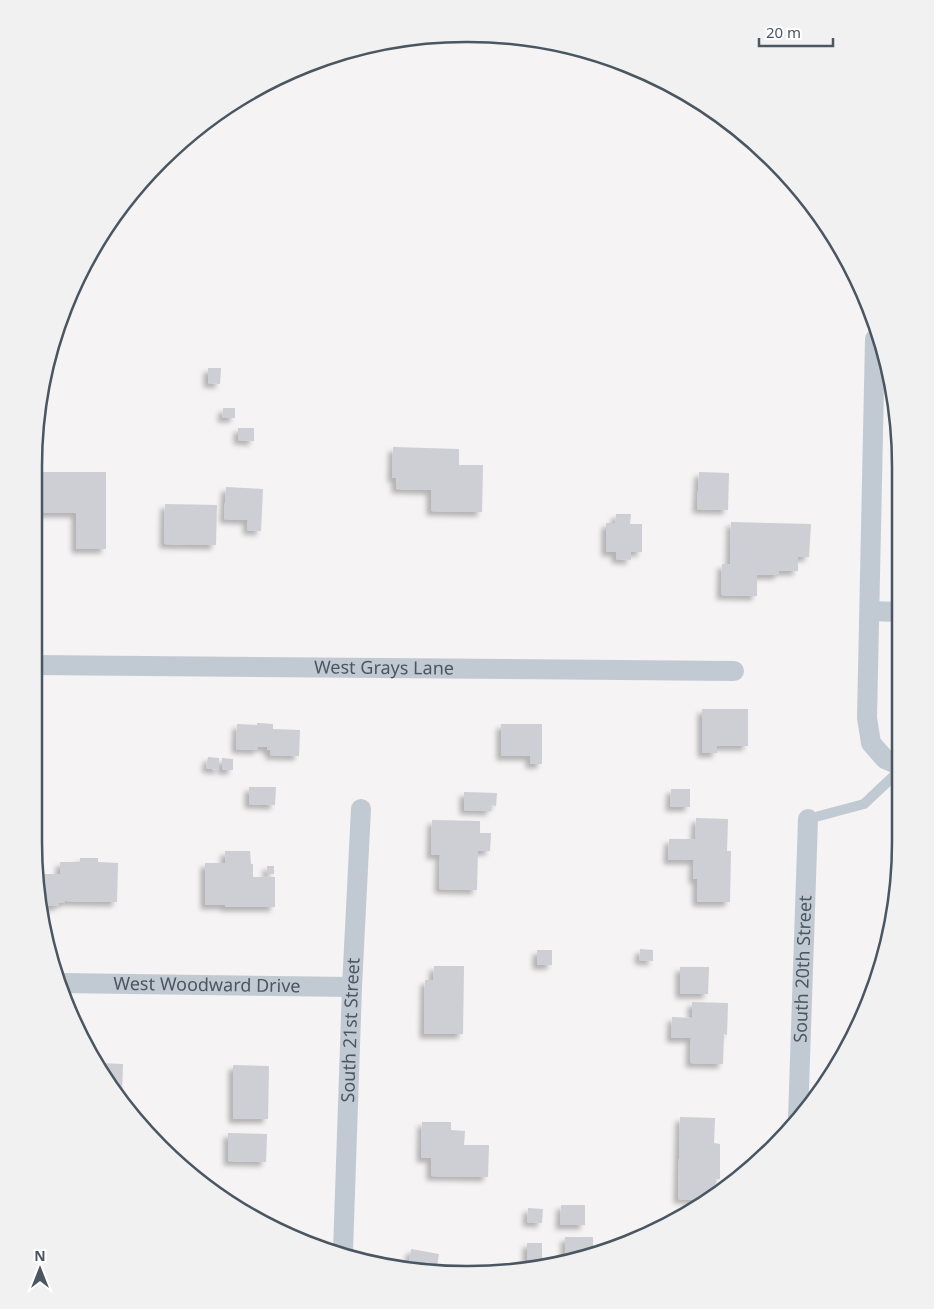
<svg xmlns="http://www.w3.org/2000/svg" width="934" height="1309" viewBox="0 0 934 1309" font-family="'Noto Sans',sans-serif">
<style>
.building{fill:#cdcfd5;filter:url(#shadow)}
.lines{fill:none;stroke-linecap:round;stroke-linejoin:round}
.lane{stroke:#c1cad2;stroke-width:10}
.street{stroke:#c1cad2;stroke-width:20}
.labels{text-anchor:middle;stroke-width:5;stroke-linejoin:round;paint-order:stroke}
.street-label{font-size:18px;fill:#4a5661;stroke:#fff}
.rim{fill:none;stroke:#4a5661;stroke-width:2.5}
</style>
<defs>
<filter id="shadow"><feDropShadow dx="-4.5" dy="4.5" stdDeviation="2.5" flood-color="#0004"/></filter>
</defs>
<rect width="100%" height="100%" fill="#f5f3f3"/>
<g class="building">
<polygon points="208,368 221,368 220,384 208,383"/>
<polygon points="223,408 235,408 235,418 222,418"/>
<polygon points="238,428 254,428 254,441 238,440"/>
<polygon points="393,447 459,449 459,465 483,465 482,512 431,511 431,490 396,489 396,478 392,478"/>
<polygon points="41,472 106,472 106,549 76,549 76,513 41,513"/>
<polygon points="699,472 729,473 728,510 697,509"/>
<polygon points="226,487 263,489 261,531 247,530 248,520 224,519"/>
<polygon points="165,504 217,505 216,545 164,544"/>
<polygon points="616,514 631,514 630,524 642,524 642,552 631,552 631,560 616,559 616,552 606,552 606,523 615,523"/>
<polygon points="731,522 811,524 809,557 798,557 798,571 779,571 779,575 757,575 757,596 721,595 722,564 730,564"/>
<polygon points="702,709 748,709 748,746 717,746 717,753 702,753"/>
<polygon points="257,723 273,724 273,729 300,730 299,756 270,755 270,750 267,750 267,747 258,747 258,750 236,749 237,724 257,725"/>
<polygon points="501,724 542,724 542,764 530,764 530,756 501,756"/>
<polygon points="208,757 219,758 219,770 206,768"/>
<polygon points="222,758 233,759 233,770 222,770"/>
<polygon points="249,787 276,787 275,805 249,804"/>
<polygon points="671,789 690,789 690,807 670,807"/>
<polygon points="464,792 497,793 496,806 491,805 491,811 464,810"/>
<polygon points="696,818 728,819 727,851 731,851 730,902 697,902 697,879 693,879 694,860 668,860 669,839 695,839"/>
<polygon points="432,820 480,821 480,833 491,833 490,851 478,851 477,890 439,889 440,855 431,855"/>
<polygon points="225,851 250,851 251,864 253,864 253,877 275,877 275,907 225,907 225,905 205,905 205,863 225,863"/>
<polygon points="80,858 98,858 98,862 118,863 117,902 65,901 65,903 59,903 59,906 42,906 38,874 60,874 60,862 80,862"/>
<rect x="267" y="866" width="7" height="8"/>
<polygon points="640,949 653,950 653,961 639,960"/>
<rect x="537" y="950" width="15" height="15"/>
<polygon points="434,966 464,966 463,1034 424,1034 425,980 433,980"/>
<polygon points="680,967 709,967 708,994 680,994"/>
<polygon points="692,1002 728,1003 727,1035 724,1034 723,1064 690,1063 691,1038 671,1038 672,1017 692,1018"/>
<polygon points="97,1061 100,1061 99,1063 123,1064 122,1094 117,1094 107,1082"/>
<polygon points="233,1065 269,1066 268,1119 233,1119"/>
<polygon points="680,1117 715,1118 714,1143 720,1144 720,1179 716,1179 715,1193 705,1200 678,1199"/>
<polygon points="422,1122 451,1122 451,1130 465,1131 464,1145 489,1145 488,1177 431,1176 431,1158 421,1158"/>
<polygon points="228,1133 267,1134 266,1162 228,1161"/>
<polygon points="561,1205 585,1205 585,1225 560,1225"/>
<polygon points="528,1208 543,1209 542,1223 527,1222"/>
<polygon points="565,1237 593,1237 593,1251 565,1258"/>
<rect x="527" y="1243" width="15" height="17"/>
<polygon points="411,1249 439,1254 436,1272 408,1271"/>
</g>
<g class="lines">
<polyline class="lane" points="808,819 864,804 899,771"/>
<g class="street">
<polyline points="875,339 867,718 871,743 885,759 899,765"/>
<polyline points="870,611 898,612"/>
<path id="s1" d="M34,665L734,671"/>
<path id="s2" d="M61,983L352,987"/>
<path id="s3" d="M798,1119L808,819"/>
<path id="s4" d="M343,1251L352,987L361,809"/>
</g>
</g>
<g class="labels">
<g class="street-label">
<text dy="6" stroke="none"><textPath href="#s1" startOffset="350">West Grays Lane</textPath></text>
<text dy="6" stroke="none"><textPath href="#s3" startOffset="150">South 20th Street</textPath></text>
<text dy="6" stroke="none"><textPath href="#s2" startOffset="146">West Woodward Drive</textPath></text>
<text dy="6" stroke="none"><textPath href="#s4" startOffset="221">South 21st Street</textPath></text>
</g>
</g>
<path d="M0 0H934V1309H0ZM466 42H468A424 424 0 0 1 892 466V842A424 424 0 0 1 468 1266H466A424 424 0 0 1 42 842V466A424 424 0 0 1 466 42Z" fill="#f1f1f2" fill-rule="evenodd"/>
<path class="rim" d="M466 42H468A424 424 0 0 1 892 466V842A424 424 0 0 1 468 1266H466A424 424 0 0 1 42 842V466A424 424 0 0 1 466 42Z"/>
<g transform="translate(40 1269)" stroke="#ffffff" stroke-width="4" paint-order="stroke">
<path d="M0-4L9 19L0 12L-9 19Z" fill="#4a5661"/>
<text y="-8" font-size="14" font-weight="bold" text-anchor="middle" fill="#4a5661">N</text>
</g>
<path d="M759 38v8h74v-8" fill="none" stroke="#4a5661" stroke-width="2.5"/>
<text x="766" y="38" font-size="15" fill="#4a5661" stroke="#ffffff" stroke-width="4" paint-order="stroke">20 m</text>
</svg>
